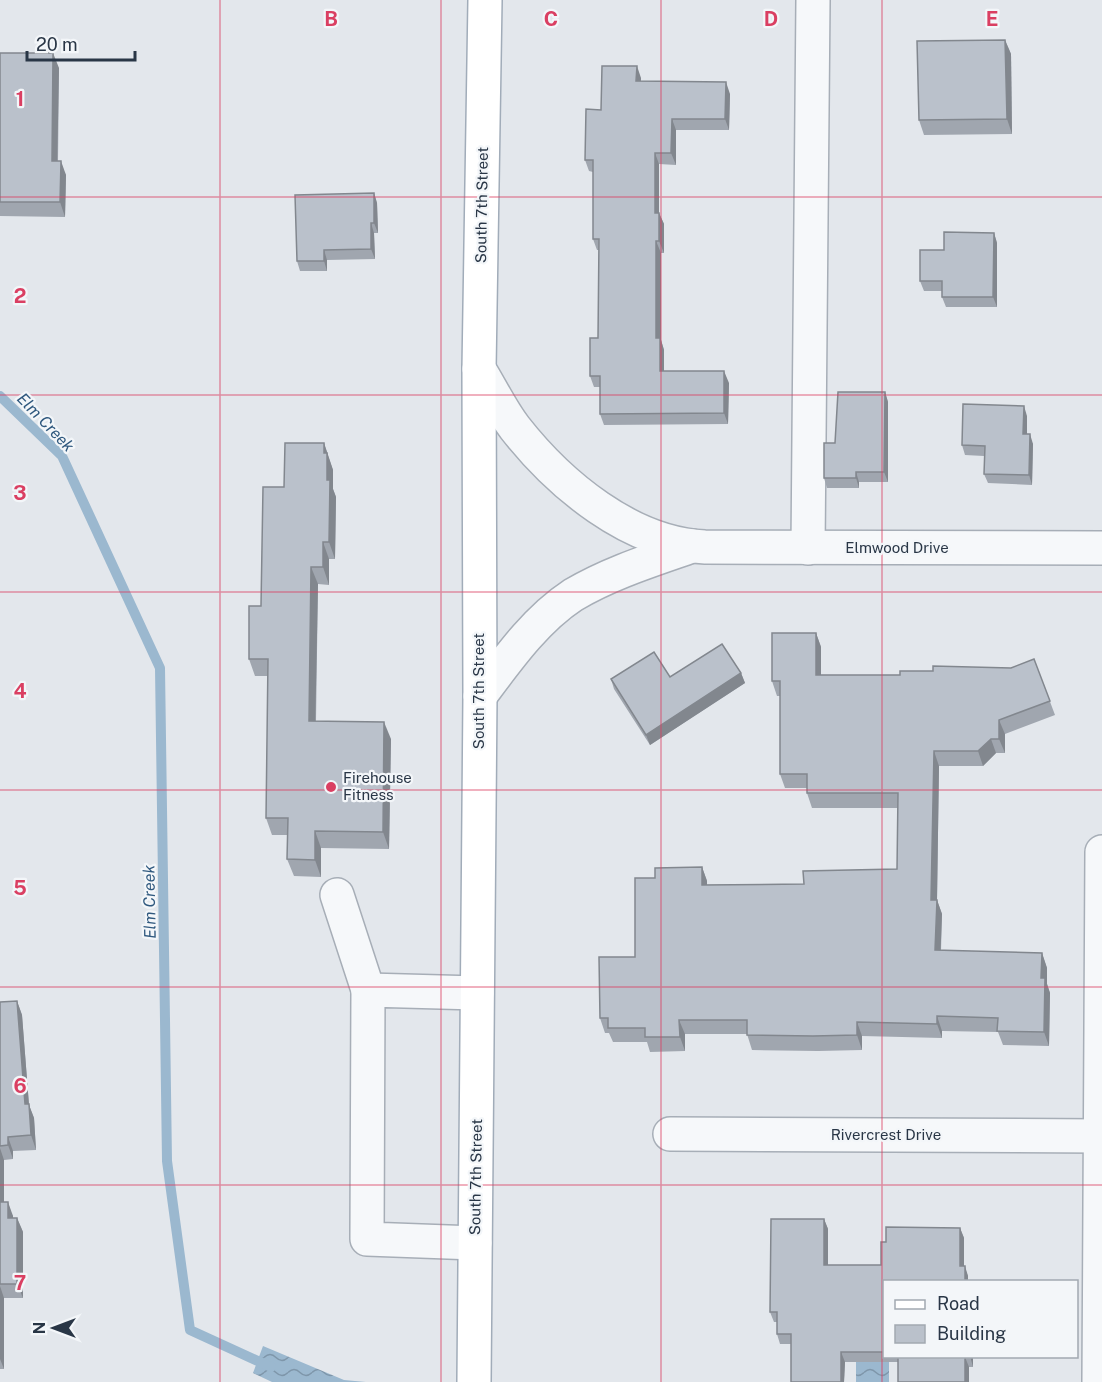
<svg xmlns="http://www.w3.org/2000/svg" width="1102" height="1382" viewBox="0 0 1102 1382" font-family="'Public Sans',sans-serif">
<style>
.water{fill:url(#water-waves)}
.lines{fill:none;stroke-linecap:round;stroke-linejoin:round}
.stream{stroke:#9bb8cf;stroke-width:10}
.minor-casing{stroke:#a7aeb7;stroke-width:36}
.major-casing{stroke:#a1acb9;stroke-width:36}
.minor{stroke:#f6f8fa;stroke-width:33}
.major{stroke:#fff;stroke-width:33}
.wall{fill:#a0a6af}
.shaded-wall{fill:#82878e}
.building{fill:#bac1cb;stroke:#82878e;stroke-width:1.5}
.grid{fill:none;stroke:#da3f62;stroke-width:1.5;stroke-opacity:0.55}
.poi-dot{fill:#da3f62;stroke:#f3f6f9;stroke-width:2}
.labels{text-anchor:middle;stroke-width:4.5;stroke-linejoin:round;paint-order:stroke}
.street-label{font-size:15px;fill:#293646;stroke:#f3f6f9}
.poi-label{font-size:15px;fill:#293646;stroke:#f3f6f9;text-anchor:start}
.water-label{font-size:16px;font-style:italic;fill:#2f587e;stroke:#f3f6f9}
.grid-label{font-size:20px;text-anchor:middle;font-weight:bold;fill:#da3f62;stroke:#f3f6f9;stroke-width:4.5;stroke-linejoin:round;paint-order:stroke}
</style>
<defs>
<pattern id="water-waves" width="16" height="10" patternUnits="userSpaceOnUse" patternTransform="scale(1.5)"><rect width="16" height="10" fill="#9bb8cf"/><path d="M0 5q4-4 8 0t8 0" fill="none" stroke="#7e96aa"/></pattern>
</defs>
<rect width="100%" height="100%" fill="#e3e7ec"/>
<g class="water">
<polygon points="263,1346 344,1380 366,1382 272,1382 253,1373"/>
<rect x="856" y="1360" width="33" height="22"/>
</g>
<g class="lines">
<polyline class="stream" points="0,396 62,456 160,668 167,1161 190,1330 271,1367"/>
<g class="minor-casing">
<g id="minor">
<path d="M479,369C491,388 501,410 515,428C559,484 630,544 705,547L1102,548"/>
<polyline points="808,548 813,0"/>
<path d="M480,696C507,660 535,620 573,595C610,573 652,560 692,546"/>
<polyline points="337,895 368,990"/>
<polyline points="670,1134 1102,1136"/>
<polyline points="475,1243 367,1239 368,990 477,993"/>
<polyline points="1099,1382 1102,852"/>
</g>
</g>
<g class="major-casing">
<polyline id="major" points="474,1382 480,696 479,369 485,0"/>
</g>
<use href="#minor" class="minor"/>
<use href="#major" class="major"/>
</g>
<g class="wall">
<polygon points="1005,40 1011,54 1012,134 924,135 919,120"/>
<polygon points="0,53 59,68 58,161 66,175 65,217 0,216"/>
<polygon points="641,78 641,81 730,94 729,130 676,130 676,165 659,164 659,213 664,224 664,253 661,253 661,340 664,350 664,371 729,383 728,424 604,425 600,414 600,387 594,387 590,376 598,338 599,250 597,250 593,239 593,172 589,171 585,160 601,110"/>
<polygon points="374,193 377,203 378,233 374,233 375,259 327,260 327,271 300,271 297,261"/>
<polygon points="994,233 997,243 997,307 946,307 942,297 942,291 924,291 920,281 944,250"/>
<polygon points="885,392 888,402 888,482 859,482 859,488 827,488 824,478 835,443"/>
<polygon points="1027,416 1027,434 1033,444 1032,485 988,483 984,474 984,456 965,455 962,445"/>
<polygon points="324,443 333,470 333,489 336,497 335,559 329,559 329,585 318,584 316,721 391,739 389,849 321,848 321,877 294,876 287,859 288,835 272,835 266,818 268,676 255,676 249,659 261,606 284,487"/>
<polygon points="816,633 821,647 821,675 900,675 933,671 1011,668 1034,659 1055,715 1005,734 1005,753 996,753 983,766 939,766 937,900 942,914 941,951 1042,953 1047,968 1047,984 1050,993 1049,1046 1003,1045 998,1032 942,1031 942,1038 862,1036 862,1050 818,1051 752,1050 747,1034 685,1034 685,1051 650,1052 647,1042 613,1042 609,1033 605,1033 600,1018 635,957 655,878 702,867 707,881 707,885 804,884 897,869 898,808 812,808 807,793 807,788 785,788 780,774 780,696 777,696 772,681"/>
<polygon points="741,673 745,683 650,745 614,689 611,679 670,677"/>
<polygon points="17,1001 22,1015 29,1105 34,1118 36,1150 13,1151 13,1159 4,1160 4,1202 13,1216 13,1218 17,1218 23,1232 23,1298 4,1298 4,1369 0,1369 0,1002"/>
<polygon points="824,1219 828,1229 828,1265 881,1265 886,1242 960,1228 964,1238 964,1266 968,1276 968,1281 885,1281 885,1356 973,1356 973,1367 969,1367 969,1382 898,1382 898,1362 845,1362 844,1382 791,1382 791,1344 780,1344 777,1334 777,1322 774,1322 770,1312"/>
</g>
<g class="shaded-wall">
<polygon points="1005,40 1011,54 1012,134 1007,119"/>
<polygon points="53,53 59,68 57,175 52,161"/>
<polygon points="637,66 641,78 640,93 636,81"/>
<polygon points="726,82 730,94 729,130 725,119"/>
<polygon points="672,119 676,130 676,165 671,153"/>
<polygon points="655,153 659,164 659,224 655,213"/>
<polygon points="61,161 66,175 65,217 60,202"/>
<polygon points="374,193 377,203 378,233 374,223"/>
<polygon points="659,213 664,224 664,253 659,241"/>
<polygon points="371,223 374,233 375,259 371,249"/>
<polygon points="994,233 997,243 997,307 993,297"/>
<polygon points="656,241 661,253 661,340 664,350 664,382 660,371 656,338"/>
<polygon points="324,250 327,260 327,271 324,261"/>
<polygon points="724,371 729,383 728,424 724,413"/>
<polygon points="885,392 888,402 888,482 884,472"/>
<polygon points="1024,406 1027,416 1027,444 1023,434"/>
<polygon points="1030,434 1033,444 1032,485 1029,475"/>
<polygon points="324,443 333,470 333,489 336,497 335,559 329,542 327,480 324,453"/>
<polygon points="856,472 859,482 859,488 856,478"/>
<polygon points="323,542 329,559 329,585 323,567"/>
<polygon points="311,567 318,584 315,738 309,721"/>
<polygon points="816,633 821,647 821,690 816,675"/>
<polygon points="741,673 745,683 650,745 646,735"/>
<polygon points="999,720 1005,734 1005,753 999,739"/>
<polygon points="384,722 391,739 389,849 383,832"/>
<polygon points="991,739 996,753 983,766 978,751"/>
<polygon points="934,751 939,766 937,900 942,914 940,965 935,950 931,900"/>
<polygon points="315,831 321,848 321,877 315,860"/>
<polygon points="702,867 707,881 707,899 702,885"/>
<polygon points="1042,953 1047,968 1047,984 1050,993 1049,1046 1044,1032 1041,978"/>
<polygon points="17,1001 22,1015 29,1105 34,1118 36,1150 31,1135 25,1104"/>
<polygon points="937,1016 942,1031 942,1038 937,1024"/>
<polygon points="679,1020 685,1034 685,1051 680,1037"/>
<polygon points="857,1022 862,1036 862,1050 857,1035"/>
<polygon points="8,1137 13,1151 13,1159 8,1145"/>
<polygon points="0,1148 4,1160 4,1216 0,1204"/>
<polygon points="8,1202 13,1216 13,1232 8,1218"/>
<polygon points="17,1218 23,1232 23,1298 17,1284"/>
<polygon points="824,1219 828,1229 828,1275 824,1265"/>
<polygon points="960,1228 964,1238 964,1276 960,1266"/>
<polygon points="965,1266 968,1276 968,1281 965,1281"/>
<polygon points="0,1286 4,1298 4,1369 0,1359"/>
<polygon points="841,1352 845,1362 844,1382 841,1382"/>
<polygon points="970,1356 973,1356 973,1367"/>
<polygon points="965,1357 969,1367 969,1382 965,1382"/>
</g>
<g class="building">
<polygon points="1005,40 1007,119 919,120 917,41"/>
<polygon points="0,53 53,53 52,161 61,161 60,202 0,202"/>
<polygon points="602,66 637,66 636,81 726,82 725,119 672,119 671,153 655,153 655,213 659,213 659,241 656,241 656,338 660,338 660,371 724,371 724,413 600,414 600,376 590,376 590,338 598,338 599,239 593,239 593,160 585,160 586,109 601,110"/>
<polygon points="374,193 374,223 371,223 371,249 324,250 324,261 297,261 295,195"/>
<polygon points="944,232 994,233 993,297 942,297 942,281 920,281 920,250 944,250"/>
<polygon points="838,392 885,392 884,472 856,472 856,478 824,478 824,443 835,443"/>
<polygon points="963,404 1024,406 1023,434 1030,434 1029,475 984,474 985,446 962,445"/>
<polygon points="285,443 324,443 324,453 327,453 327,480 330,480 329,542 323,542 323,567 311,567 309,721 384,722 383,832 315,831 315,860 287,859 288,818 266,818 268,659 249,659 249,606 261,606 263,487 284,487"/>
<polygon points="772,633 816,633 816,675 900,675 900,671 933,671 933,666 1011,668 1034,659 1050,701 999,720 999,739 991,739 978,751 934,751 931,900 937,900 935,950 1042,953 1041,978 1045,978 1044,1032 997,1031 998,1018 937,1016 937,1024 857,1022 857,1035 813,1036 747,1035 747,1020 679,1020 680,1037 645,1037 645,1028 608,1028 608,1018 600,1018 599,957 635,957 635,878 655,878 655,868 702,867 702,885 804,884 803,871 897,869 898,793 807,793 807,774 780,774 780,681 772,681"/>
<polygon points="722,644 741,673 646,735 611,679 654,652 670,677"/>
<polygon points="17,1001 25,1104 29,1104 31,1135 8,1137 8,1145 0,1146 0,1002"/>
<polygon points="0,1202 8,1202 8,1218 17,1218 17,1284 0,1284"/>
<polygon points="771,1219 824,1219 824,1265 881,1265 881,1242 886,1242 886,1227 960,1228 960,1266 965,1266 965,1281 885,1281 885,1352 841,1352 841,1382 791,1382 791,1334 777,1334 777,1312 770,1312"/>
<polygon points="898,1356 970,1356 965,1357 965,1382 898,1382"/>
</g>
<path class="grid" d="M220,0V1382M441,0V1382M661,0V1382M882,0V1382M0,197H1102M0,395H1102M0,592H1102M0,790H1102M0,987H1102M0,1185H1102"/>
<circle class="poi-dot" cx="331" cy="787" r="6"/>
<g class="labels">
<g class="street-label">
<text transform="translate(482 205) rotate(-89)" y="5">South 7th Street</text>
<text x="897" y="553">Elmwood Drive</text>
<text transform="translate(479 691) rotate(-90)" y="5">South 7th Street</text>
<text x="886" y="1140">Rivercrest Drive</text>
<text transform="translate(476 1177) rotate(-89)" y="5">South 7th Street</text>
</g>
<g class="poi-label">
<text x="343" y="783">Firehouse<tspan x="343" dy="17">Fitness</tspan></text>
</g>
<g class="water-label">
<text transform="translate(46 422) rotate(46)" y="6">Elm Creek</text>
<text transform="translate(149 902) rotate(-91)" y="6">Elm Creek</text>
</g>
</g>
<g class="grid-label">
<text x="331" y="26">B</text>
<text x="551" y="26">C</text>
<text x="771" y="26">D</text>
<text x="992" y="26">E</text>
<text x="20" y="106">1</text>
<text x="20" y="303">2</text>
<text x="20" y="500">3</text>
<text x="20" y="698">4</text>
<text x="20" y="895">5</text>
<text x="20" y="1093">6</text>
<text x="20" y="1290">7</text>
</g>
<rect x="883" y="1280" width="195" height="78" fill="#f3f6f9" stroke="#a2a9b1" stroke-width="1.5"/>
<rect x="895" y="1300" width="30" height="9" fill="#ffffff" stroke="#a2a9b1" stroke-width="1.5"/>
<text x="937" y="1310" font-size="18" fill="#293646">Road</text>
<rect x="895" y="1325" width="30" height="18" fill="#bac1cb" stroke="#a2a9b1" stroke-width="1.5"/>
<text x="937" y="1340" font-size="18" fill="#293646">Building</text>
<g transform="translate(54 1328) rotate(270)" stroke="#f3f6f9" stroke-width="4.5" paint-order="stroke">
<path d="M0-4.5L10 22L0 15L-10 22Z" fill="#293646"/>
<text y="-9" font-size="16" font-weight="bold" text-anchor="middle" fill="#293646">N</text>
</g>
<path d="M27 51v9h108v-9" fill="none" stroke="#293646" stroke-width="3"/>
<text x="36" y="51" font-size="18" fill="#293646" stroke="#f3f6f9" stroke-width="4.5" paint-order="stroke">20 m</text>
</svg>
